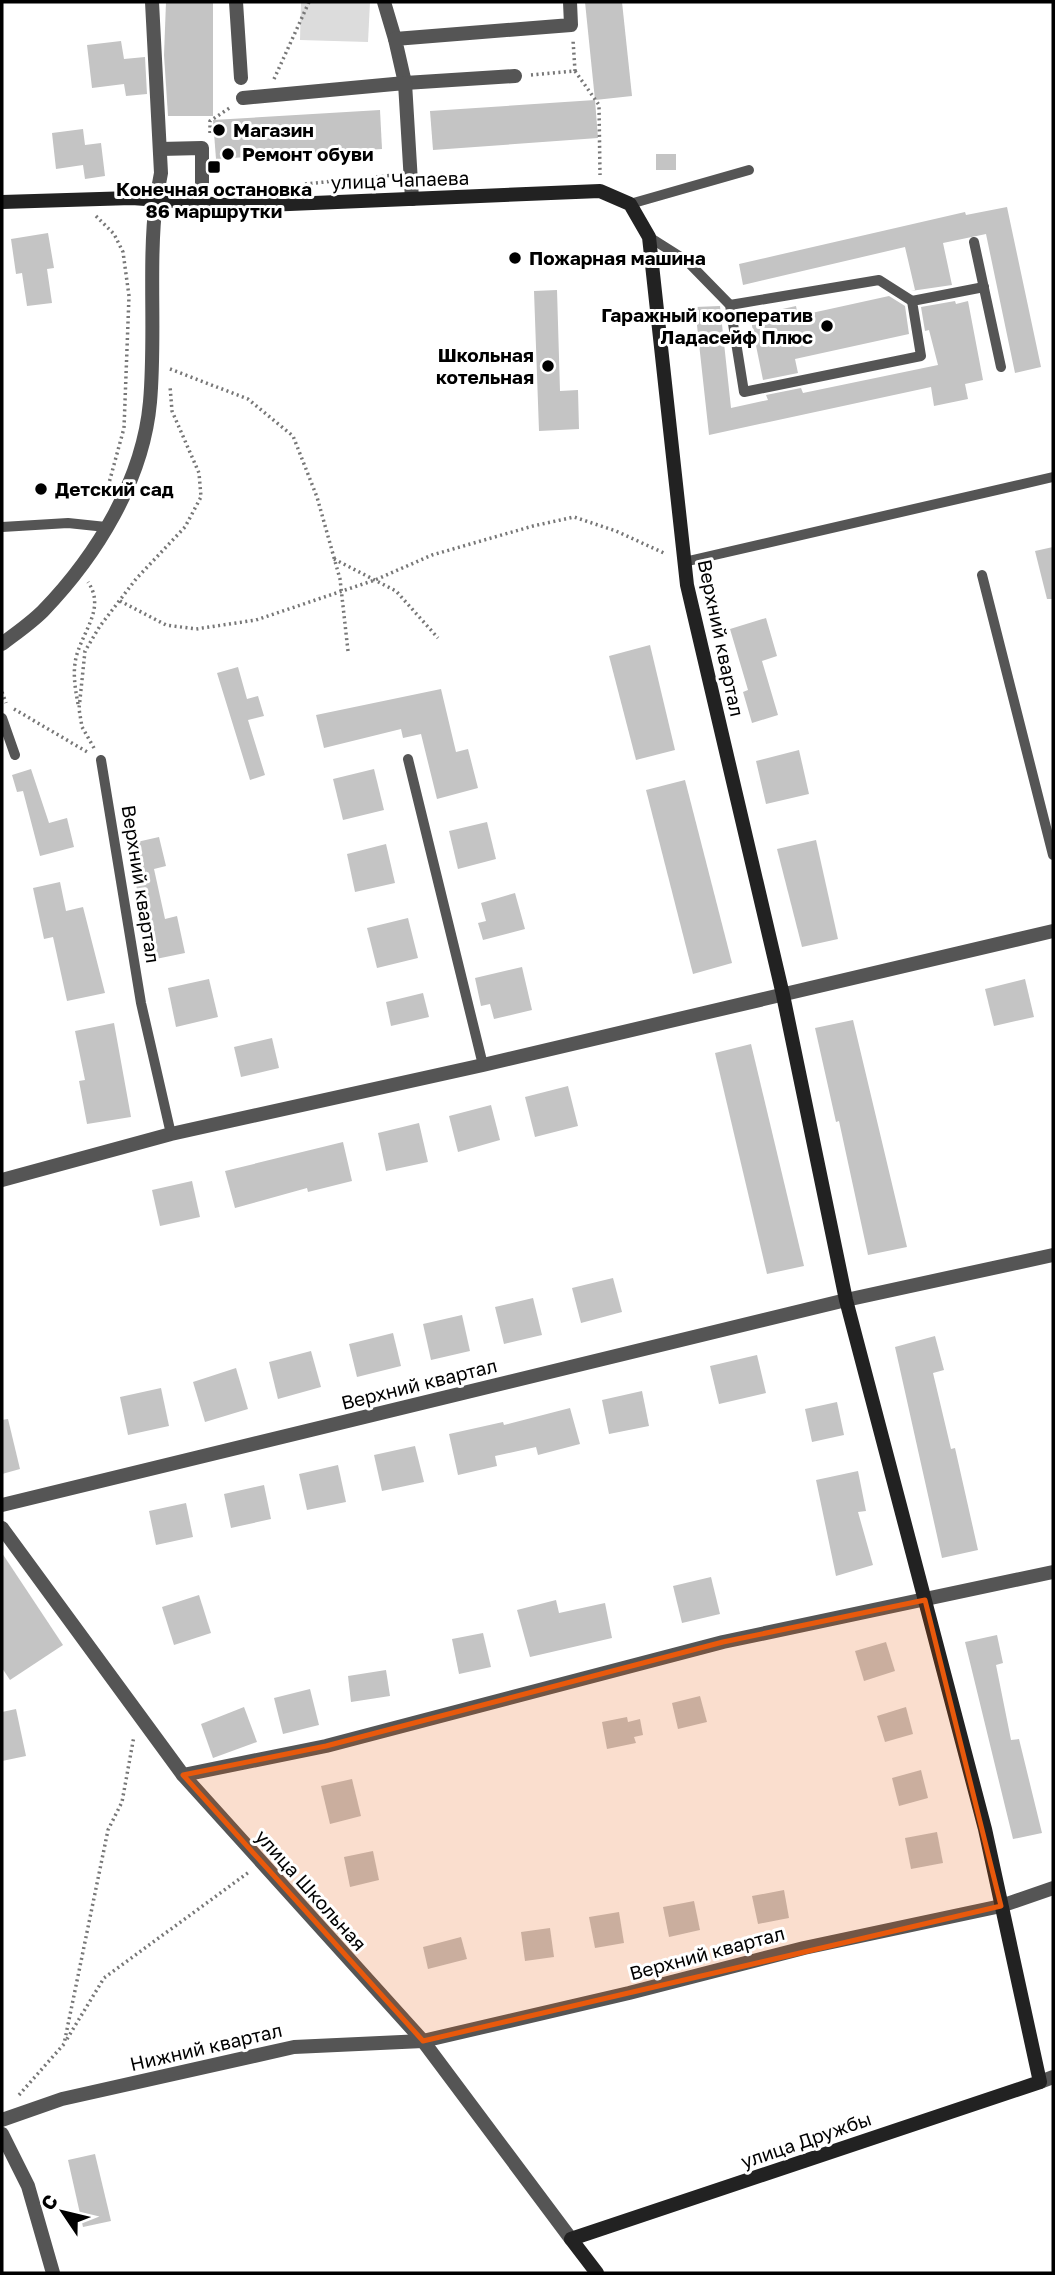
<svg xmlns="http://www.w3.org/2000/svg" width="1055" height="2275" viewBox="0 0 1055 2275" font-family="'Golos Text',sans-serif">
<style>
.green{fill:#dcdcdc}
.building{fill:#c4c4c4}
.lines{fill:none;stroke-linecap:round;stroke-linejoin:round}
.path{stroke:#777;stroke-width:3.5;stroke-dasharray:2 3.5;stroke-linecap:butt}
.service{stroke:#555;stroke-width:10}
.minor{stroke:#555;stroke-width:14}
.tertiary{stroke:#555;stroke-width:14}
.secondary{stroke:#222;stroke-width:14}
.marked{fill:#e8590c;fill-opacity:0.2;stroke:#e8590c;stroke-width:5;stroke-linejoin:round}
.poi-dot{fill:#000;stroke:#fff;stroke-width:2.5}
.labels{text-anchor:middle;stroke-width:6;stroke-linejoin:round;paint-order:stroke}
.poi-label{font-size:19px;font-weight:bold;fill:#000;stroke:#fff;text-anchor:start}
.street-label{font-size:19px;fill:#000;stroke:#fff}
</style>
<rect width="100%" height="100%" fill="#fff"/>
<polygon class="green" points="301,2 370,2 368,42 300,40"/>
<g class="building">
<polygon points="166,2 213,2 213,116 168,116 164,55"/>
<polygon points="585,2 622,2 632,96 595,100"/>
<polygon points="121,41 124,59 145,57 147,94 126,96 124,84 92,88 87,45"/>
<polygon points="595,100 598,138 433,150 430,111"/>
<polygon points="380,110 382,149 216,159 213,120"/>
<polygon points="83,129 85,145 101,143 105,176 85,179 83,165 56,169 52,133"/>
<rect x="656" y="154" width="20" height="16"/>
<polygon points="1007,207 1041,367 1015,373 986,234 943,243 952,285 911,291 915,290 905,247 743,285 739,264 965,212 966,215"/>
<polygon points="48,233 54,268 47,269 52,303 27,306 22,273 16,274 11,239"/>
<polygon points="557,290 560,391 578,390 579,429 539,431 534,291"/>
<polygon points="889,296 905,306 909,334 795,359 798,373 763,380 750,316 796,306 798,316"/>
<polygon points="955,301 956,304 968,301 983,380 965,384 968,399 934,406 931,387 709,435 695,307 720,306 731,408 768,400 766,395 801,388 803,393 938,365 929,330 925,331 921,307"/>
<polygon points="1053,547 1053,599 1047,599 1035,551"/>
<polygon points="766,618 777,656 762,661 778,715 752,723 743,692 748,690 730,629"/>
<polygon points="650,645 675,750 636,760 609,656"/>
<polygon points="238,667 247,699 258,696 264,716 248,720 265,775 250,780 217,673"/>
<polygon points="441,689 456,752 468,749 478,788 437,799 421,734 403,738 401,729 324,748 316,715"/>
<polygon points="799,750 809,794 766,804 756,761"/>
<polygon points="31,769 49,823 67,818 74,847 40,856 23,791 17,792 12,775"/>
<polygon points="374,769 384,810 343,820 333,779"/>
<polygon points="685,780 732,963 693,974 646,790"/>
<polygon points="487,822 496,859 458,869 449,831"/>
<polygon points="159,837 166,866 154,869 165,919 177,916 185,953 151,960 128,844"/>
<polygon points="816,840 838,939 802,947 777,849"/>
<polygon points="386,844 395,883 355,892 347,854"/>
<polygon points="60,882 66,911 83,907 105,993 67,1001 53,937 44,939 33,888"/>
<polygon points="515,893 525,929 483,940 478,923 486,921 481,903"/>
<polygon points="408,918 418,958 377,968 367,928"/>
<polygon points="522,967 532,1010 494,1019 490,1004 481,1006 475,978"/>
<polygon points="209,979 218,1017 176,1027 168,988"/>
<polygon points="1025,979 1034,1017 994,1026 985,989"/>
<polygon points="423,993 429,1017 391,1026 386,1002"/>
<polygon points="853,1020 907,1247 868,1255 839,1121 836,1122 815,1028"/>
<polygon points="114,1023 131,1117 87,1124 79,1081 85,1080 75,1031"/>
<polygon points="272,1038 279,1068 241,1077 234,1047"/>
<polygon points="751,1044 804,1266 767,1274 715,1053"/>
<polygon points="568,1086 578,1126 535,1137 525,1097"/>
<polygon points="491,1105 500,1140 458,1152 449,1116"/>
<polygon points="419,1123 428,1162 386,1171 378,1133"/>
<polygon points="343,1142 352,1181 308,1192 307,1188 235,1208 225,1171"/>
<polygon points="192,1181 200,1217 160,1226 152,1190"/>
<polygon points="613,1278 622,1312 581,1323 572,1288"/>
<polygon points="533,1298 542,1335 504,1344 495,1307"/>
<polygon points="462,1315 470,1351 431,1360 423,1324"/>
<polygon points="393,1333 401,1366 357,1377 349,1344"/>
<polygon points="935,1336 944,1370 933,1373 951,1449 955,1448 978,1550 942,1558 895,1347"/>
<polygon points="311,1351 321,1387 278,1399 269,1362"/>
<polygon points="757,1355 766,1393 719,1404 710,1366"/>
<polygon points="236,1368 248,1409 205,1422 193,1382"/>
<polygon points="161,1388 169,1426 128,1435 120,1397"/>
<polygon points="642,1391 649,1426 609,1434 602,1400"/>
<polygon points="837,1402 844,1435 812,1442 805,1409"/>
<polygon points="570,1408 580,1444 538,1455 536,1447 495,1456 497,1466 458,1475 449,1434 503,1422 504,1425"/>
<polygon points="8,1419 20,1469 2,1474 2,1420"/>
<polygon points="415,1446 424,1482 382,1491 374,1455"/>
<polygon points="338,1465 346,1502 307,1510 299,1474"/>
<polygon points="858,1471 866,1511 858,1512 873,1565 836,1576 816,1480"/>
<polygon points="264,1485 271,1519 231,1528 224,1494"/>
<polygon points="186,1503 193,1537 156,1545 149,1511"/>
<polygon points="2,1553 63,1645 10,1680 2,1668"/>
<polygon points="711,1577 720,1614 682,1623 673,1586"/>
<polygon points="199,1595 211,1633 174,1645 162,1607"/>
<polygon points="556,1600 559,1613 605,1603 612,1638 530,1657 517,1610"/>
<polygon points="483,1633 491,1667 459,1674 452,1639"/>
<polygon points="997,1635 1003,1663 996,1665 1011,1740 1019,1739 1042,1833 1013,1839 965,1642"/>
<polygon points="886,1642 895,1671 864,1681 855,1651"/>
<polygon points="386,1670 390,1696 351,1702 348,1676"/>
<polygon points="310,1689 319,1725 283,1734 274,1698"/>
<polygon points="700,1696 707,1722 678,1729 672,1703"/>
<polygon points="244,1707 257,1742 213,1758 201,1724"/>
<polygon points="906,1707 913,1734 885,1742 877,1716"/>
<polygon points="16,1709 26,1756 2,1761 2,1712"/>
<polygon points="627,1717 628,1722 640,1719 643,1735 634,1737 636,1743 607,1749 602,1722"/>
<polygon points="921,1770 928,1798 899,1806 892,1778"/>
<polygon points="352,1779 361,1816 330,1824 321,1786"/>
<polygon points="937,1832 943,1863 911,1869 905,1838"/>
<polygon points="373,1851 379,1880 350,1887 344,1857"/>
<polygon points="784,1890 789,1918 758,1924 752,1896"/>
<polygon points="694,1901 700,1930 669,1937 663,1907"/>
<polygon points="619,1912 624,1943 595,1948 589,1917"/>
<polygon points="550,1928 554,1957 525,1961 521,1932"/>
<polygon points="461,1937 467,1959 428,1969 423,1947"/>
<polygon points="95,2154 111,2221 83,2227 68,2160"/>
</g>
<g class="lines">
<g class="path">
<polyline points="575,71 599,105 600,175"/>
<polyline points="531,75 575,71 573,40"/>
<polyline points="274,79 309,2"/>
<polyline points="210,133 210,121 231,107"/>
<polyline points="305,184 395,175"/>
<polyline points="96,216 114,234 123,252 129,296 124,428 109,483"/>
<polyline points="170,369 248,399 293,436 317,497 340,579 348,651"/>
<polyline points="334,559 396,591 438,638"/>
<polyline points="120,601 166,625 196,629 256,620 375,580 432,555 533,526 574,517 616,531 666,554"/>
<polyline points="2,692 6,703"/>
<path d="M78,704C75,687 72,671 77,654C85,628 105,607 88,582"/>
<polyline points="14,709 89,753"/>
<polyline points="94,748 82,727 79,709 85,651 100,626 136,579 185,527 201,497 199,473 172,411 170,386"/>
<polyline points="67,2039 104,1978 249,1872"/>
<polyline points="19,2095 64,2044 108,1830 122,1802 134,1736"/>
</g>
<g class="service">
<polyline points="630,204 749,170"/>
<polyline points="649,237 687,261 730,305 744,392 921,356 912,301 984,287"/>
<polyline points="974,242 1001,367"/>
<polyline points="730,305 879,280 912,301"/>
<polyline points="2,527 68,523 106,527"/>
<polyline points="684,562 1053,477"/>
<polyline points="982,575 1053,855"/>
<polyline points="2,718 15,755"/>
<polyline points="408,759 483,1065"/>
<polyline points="101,760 141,1003 171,1134"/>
</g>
<g class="minor">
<polyline points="152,2 161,173 156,200"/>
<polyline points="236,2 241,78"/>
<polyline points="384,2 395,39"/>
<polyline points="515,76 405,83 395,39 571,25 570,2"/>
<polyline points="243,98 405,83 412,199"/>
<polyline points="160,149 202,148 202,203"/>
<polyline points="2,1180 171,1134 483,1065 1053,931"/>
<polyline points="2,1505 846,1300 1053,1255"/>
<polyline points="183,1775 326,1746 723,1642 1053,1572"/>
<polyline points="1040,2082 1053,2077"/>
<polyline points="2,2120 62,2099 294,2047 423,2041 629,1993 804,1948 1001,1906 1053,1888"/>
<polyline points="2,2134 28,2186 53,2273"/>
</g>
<g class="tertiary">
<path d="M2,644C15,634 31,623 43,611C97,555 143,480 150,402C156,335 148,267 156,200"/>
<polyline points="2,1528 183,1775 423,2041 571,2239"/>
</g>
<polyline class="secondary" points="2,202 132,198 240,206 600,191 630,204 649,237 687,585 783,995 846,1300 985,1829 1040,2082 571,2239 597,2273"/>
</g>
<path class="marked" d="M925,1600L1001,1906L423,2041L183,1775L326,1746L723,1642Z"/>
<g class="poi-dot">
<circle cx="219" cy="130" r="7"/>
<circle cx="228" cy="154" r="7"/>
<rect x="207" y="160" width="14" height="14" rx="3.5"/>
<circle cx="515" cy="258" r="7"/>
<circle cx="827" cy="326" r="7"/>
<circle cx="548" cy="366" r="7"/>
<circle cx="41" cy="489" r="7"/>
</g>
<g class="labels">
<g class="poi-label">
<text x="233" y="137">Магазин</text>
<text x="242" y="161">Ремонт обуви</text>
<text x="214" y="196" text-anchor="middle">Конечная остановка<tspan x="214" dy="22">86 маршрутки</tspan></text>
<text x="529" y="265">Пожарная машина</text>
<text x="813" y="322" text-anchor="end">Гаражный кооператив<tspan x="813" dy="22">Ладасейф Плюс</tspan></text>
<text x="534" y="362" text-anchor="end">Школьная<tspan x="534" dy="22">котельная</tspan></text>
<text x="55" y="496">Детский сад</text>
</g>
<g class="street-label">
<text transform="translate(400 180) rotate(-2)" y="7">улица Чапаева</text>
<text transform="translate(721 638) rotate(78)" y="7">Верхний квартал</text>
<text transform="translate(141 884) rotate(81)" y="7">Верхний квартал</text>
<text transform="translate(419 1384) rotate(-14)" y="7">Верхний квартал</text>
<text transform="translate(311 1890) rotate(48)" y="7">улица Школьная</text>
<text transform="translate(707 1953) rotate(-15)" y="7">Верхний квартал</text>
<text transform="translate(206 2047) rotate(-13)" y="7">Нижний квартал</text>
<text transform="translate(806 2140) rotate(-19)" y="7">улица Дружбы</text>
</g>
</g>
<rect width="1055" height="2275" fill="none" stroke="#000000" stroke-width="7"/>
<g transform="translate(63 2212) rotate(305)" stroke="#ffffff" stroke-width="5" paint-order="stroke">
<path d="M0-5L12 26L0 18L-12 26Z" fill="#000000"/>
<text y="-10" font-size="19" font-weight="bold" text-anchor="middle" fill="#000000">С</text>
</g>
</svg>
